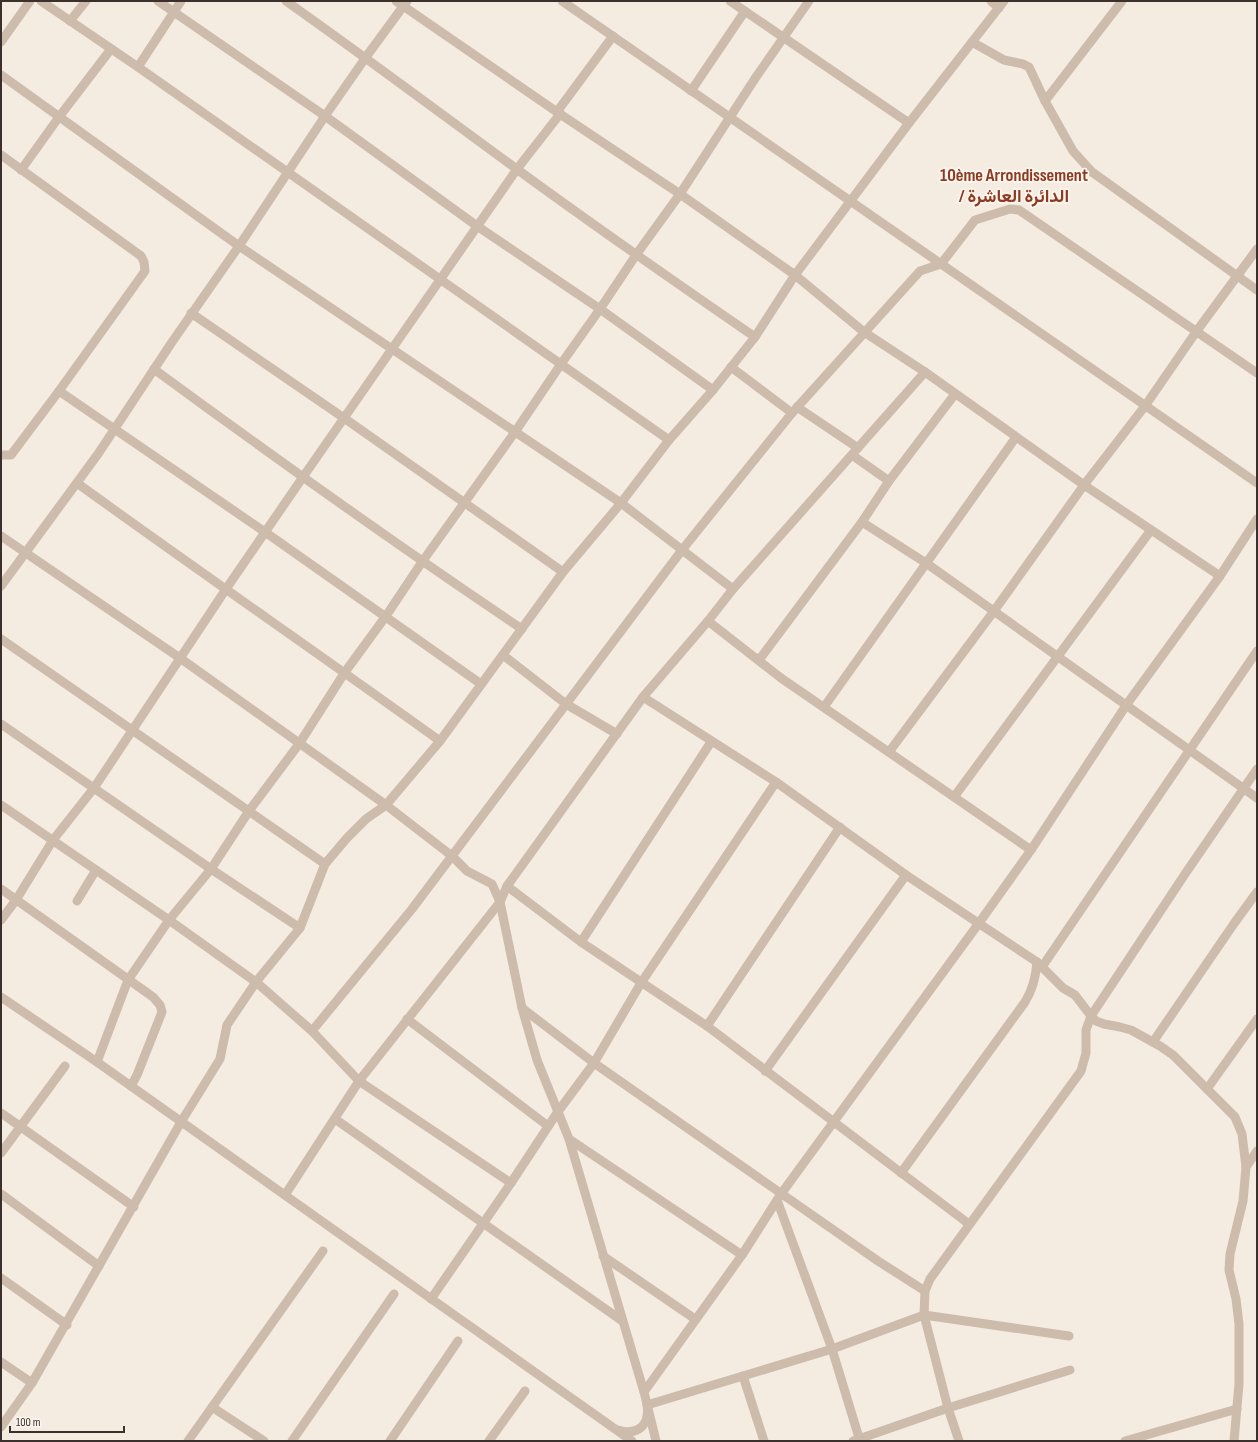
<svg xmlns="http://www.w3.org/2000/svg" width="1258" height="1442" viewBox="0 0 1258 1442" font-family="'Sofia Sans Condensed',Vazirmatn,sans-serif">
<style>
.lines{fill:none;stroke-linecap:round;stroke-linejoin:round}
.minor{stroke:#cdbbac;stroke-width:9}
.labels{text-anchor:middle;stroke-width:3.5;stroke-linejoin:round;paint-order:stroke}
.district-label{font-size:18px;font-weight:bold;fill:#8c3b22;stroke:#fbf5ee}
</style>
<rect width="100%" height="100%" fill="#f4ebe1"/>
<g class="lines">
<g class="minor">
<polyline points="41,1 138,67 669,440"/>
<polyline points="158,1 325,116 477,226 600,309 713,390"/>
<path d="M286,1C364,56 440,113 518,170C596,227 675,282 755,337"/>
<polyline points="396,1 560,114 680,194 795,275 864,332 925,372 1084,485 1220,576"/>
<polyline points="562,1 1257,483"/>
<polyline points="730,1 909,123"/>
<polyline points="991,1 999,8"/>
<polyline points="70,21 86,1"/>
<polyline points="1,42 30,1"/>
<polyline points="972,42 1004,60 1023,64 1029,67 1045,101 1073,151 1092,172 1257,290"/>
<polyline points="138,67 181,1"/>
<polyline points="1,75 239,246 621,503 733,589"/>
<polyline points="691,91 745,11"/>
<polyline points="1045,101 1122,1"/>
<polyline points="1,155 141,256 144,262 145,271 59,391 11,455 1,455"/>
<polyline points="21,170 59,117 111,49"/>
<polyline points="191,313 344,418 563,572"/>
<polyline points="731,367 792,413"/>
<path d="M154,369C275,458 397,545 522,629"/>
<polyline points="59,391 265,532 481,684"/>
<polyline points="797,407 858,448"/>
<polyline points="852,455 889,481"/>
<path d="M77,483C197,570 319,654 440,741"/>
<polyline points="862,522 926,563 1257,798"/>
<polyline points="1,536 180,658 386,805 452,856 467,871 492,884 500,902 522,1008 537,1060 569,1139 644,1392 656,1441"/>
<polyline points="1,586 98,454 172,342 239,246 325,116 366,57 407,1"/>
<polyline points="708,621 781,678 1031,850"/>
<polyline points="1,639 325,864"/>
<polyline points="503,655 566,704 617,734"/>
<polyline points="759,660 862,522 889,481 955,394"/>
<polyline points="643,697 776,782 906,875 1037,962 1063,988 1075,995 1091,1016 1096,1021 1104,1024 1120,1027 1131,1030 1160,1046 1173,1055 1235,1117 1242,1134 1246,1167"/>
<polyline points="824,707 1016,437"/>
<polyline points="1,724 211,869 300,928"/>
<polyline points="889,752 994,611 1084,485 1145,406 1196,332 1257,249"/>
<polyline points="954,797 1151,530"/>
<polyline points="1,805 169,920 256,982 312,1031 359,1081 511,1183"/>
<polyline points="507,886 581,942 707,1026 969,1224"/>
<polyline points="1,889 153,997 160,1005 162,1012 137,1075 131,1086"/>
<polyline points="77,901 96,870"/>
<polyline points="1,920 16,900 53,840 94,788 226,589 303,477 517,169 560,114 559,109 565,101 613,36"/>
<polyline points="581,942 711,742"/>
<polyline points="1042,967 1257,651"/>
<polyline points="1,997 97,1062 632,1441"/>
<polyline points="522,1008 594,1063 878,1261 925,1291"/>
<polyline points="407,1019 548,1126"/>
<polyline points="707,1026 840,827"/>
<polyline points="312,1031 412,909 682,550 792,413 920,271 941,264 975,220 1010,209 1019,210 1257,373"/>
<polyline points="1153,1042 1233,925 1257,892"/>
<polyline points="97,1062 128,980 169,920 211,869 249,811 299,744 345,672 386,616 422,562 515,432 561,364 600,309 636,255 680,194 756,77 809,1"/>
<polyline points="765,1071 906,875"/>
<polyline points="1207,1089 1257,1019"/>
<polyline points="1,1113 134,1207"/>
<polyline points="335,1119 621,1320"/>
<polyline points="569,1139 742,1255"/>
<polyline points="1,1153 65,1066"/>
<path d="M901,1173L1025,1002C1033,989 1036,977 1037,962"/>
<polyline points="1,1194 99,1266"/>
<polyline points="285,1195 359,1081 500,902 507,886 643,697 708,621 733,589 925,372"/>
<polyline points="777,1200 832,1349 860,1441"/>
<polyline points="603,1256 695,1319"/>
<polyline points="1,1278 67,1325"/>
<polyline points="431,1299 511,1183 557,1113 594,1063 641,983 776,782"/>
<polyline points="1,1362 32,1383"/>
<polyline points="743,1376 764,1441"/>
<polyline points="644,1392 742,1255 781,1194 979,923 1031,850 1127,704 1220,576 1257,519"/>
<polyline points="212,1407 264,1441"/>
<polyline points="1,1427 32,1383 181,1122 220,1059 227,1025 256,982 300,928 325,864 347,838 366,819 386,805 440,741 563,572 621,503 669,440 713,390 755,337 795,275 909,123 1004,1"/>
<path d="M618,1430C638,1436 650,1425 647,1405L832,1349L924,1315L1069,1336"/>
<polyline points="188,1441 323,1251"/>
<polyline points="292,1441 394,1294"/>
<polyline points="390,1441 458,1341"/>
<polyline points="489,1441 525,1391"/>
<polyline points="853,1441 948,1408 1070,1370"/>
<polyline points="959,1441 948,1408 924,1315 925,1291 930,1279 1081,1071 1086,1053 1086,1030 1091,1016 1185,874 1257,769"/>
<polyline points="1125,1441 1237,1409"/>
<polyline points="1234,1441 1239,1384 1239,1324 1236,1299 1229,1270 1230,1254 1243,1201 1246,1167 1257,1151"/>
</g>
</g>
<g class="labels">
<g class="district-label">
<text x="1014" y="181">10ème Arrondissement<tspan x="1014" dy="21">/ الدائرة العاشرة</tspan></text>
</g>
</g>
<rect width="1258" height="1442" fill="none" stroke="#3b302b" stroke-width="4"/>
<path d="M10 1426v6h114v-6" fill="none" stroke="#3b302b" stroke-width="2"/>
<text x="16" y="1426" font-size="12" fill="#3b302b" stroke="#fbf5ee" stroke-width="3" paint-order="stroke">100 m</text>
</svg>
